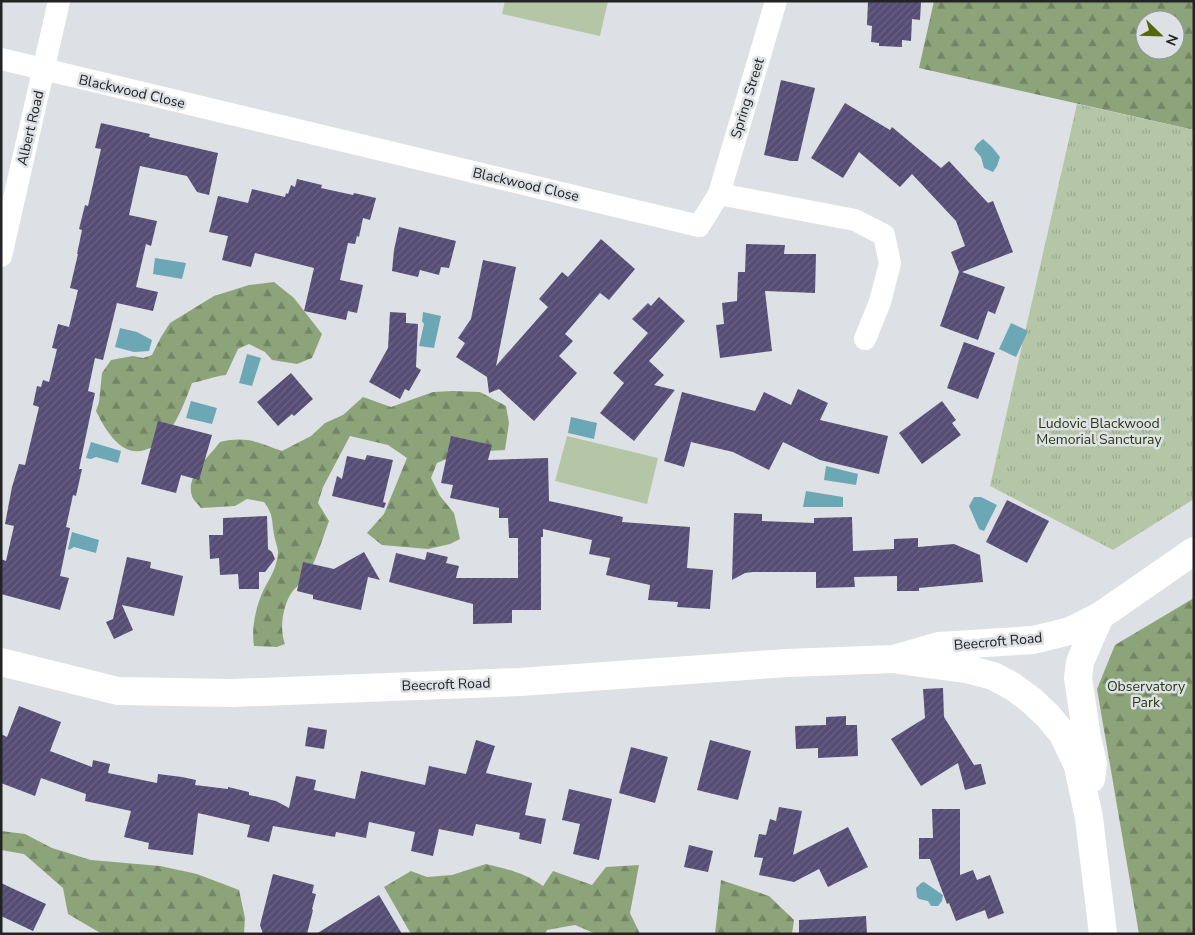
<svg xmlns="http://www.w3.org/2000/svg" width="1195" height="935" viewBox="0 0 1195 935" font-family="'Nunito Sans',sans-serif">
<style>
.forest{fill:url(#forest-firs);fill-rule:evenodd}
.park{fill:url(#park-tufts)}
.garden{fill:#b5c6a6}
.water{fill:#6ca7b5}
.building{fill:url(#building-hatch)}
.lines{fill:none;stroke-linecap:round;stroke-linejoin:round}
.minor{stroke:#fff;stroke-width:22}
.major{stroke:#fff;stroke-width:28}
.labels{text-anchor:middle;stroke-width:5;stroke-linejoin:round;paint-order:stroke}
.street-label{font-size:14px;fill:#222324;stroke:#dde1e5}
.park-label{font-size:14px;fill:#273c0d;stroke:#dde1e5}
</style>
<defs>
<pattern id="forest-firs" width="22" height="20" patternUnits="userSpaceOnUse" patternTransform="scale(1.25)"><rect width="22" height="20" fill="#8da47a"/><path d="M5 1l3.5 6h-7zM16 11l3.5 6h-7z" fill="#738564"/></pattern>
<pattern id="park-tufts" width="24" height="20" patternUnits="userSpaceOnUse" patternTransform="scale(1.25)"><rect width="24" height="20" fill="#b5c6a6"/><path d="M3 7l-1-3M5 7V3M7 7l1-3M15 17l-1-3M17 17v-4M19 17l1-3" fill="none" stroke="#9baa8f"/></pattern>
<pattern id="building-hatch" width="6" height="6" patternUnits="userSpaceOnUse" patternTransform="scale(1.25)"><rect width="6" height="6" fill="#554d74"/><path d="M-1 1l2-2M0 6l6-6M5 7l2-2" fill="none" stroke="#6a6383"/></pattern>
</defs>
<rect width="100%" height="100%" fill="#dde1e5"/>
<g class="forest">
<path d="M934,1H1194V130L919,68ZM1145,20H1175V50H1145Z"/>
<path d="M274,282L294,298L322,334L312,358L297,364L272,360L265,352L249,344L238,349L226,375C214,376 204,381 192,383C185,402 174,430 159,444C156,447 149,448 145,450C121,458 105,429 96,411L99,402L102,373L111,360L133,356L143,358L152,355L161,337L170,323L214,296L249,285Z"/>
<path d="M453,391L480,392L506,406L509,423L505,450C481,451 459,453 437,463L431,478L440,496L454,513L460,539L450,544L428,549L382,545L367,533L384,514L407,458L388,445L350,436L323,487L318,503L329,521C322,540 316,561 306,578C303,584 296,586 292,592C283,605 279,628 285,644L277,647L254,646C251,628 256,606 264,589C270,578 277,567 278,553C278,547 275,541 274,534C271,518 274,516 264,502L247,499L235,506L201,508C198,504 193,500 192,496C185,476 210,456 220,442C247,436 257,442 282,451L311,436L325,423L343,415L363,397L391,407L433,392Z"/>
<polygon points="1194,598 1194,934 1139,934 1097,689 1115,645"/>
<polygon points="1,831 25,834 52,848 91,860 160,866 197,874 239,890 245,918 244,934 102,934 68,914 63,888 24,854 1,850"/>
<path d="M486,864C507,869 525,873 543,886L553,871L592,885L606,867L639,865L630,913L640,934H596L575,925L547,930L545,934H411L384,887L411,871L427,877L452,875Z"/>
<polygon points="721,880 769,896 794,920 792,934 715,934"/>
</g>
<polygon class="park" points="1077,104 1194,130 1194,499 1113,550 990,486"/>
<g class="garden">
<polygon points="505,1 608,1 600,36 502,14"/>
<polygon points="567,436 658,458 647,504 555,481"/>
</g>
<g class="water">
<polygon points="983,139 992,147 1000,157 997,166 993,172 984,168 981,157 974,149 977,144"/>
<polygon points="155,258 186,263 182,279 153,274"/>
<polygon points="423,312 441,316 434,348 419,346 424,324 422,321"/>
<polygon points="1011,323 1028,331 1016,357 999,349"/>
<polygon points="120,328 137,332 152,340 149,351 134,352 115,347"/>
<polygon points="247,354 261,358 252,386 239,383"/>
<polygon points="191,401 217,408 212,424 186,418"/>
<polygon points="571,417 597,423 594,439 568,433"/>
<polygon points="91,442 121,451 118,463 96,457 91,459 86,458"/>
<polygon points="826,466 858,474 856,485 824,480"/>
<polygon points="806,491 843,497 843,507 803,507"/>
<polygon points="974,497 981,497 997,505 984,531 979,529 969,506"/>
<polygon points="72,532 99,540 96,553 74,547 69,550 68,549"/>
<polygon points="924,882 943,895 942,901 938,906 931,906 928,901 919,899 917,897 916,888 921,883"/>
</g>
<g class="building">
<polygon points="868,1 921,2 920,20 912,19 911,41 902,40 902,47 879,46 879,43 871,42 872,26 867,25"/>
<polygon points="781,80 815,88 798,161 791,161 764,155"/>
<polygon points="845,103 890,130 892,127 941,168 949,161 988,203 993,201 1013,252 962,272 1005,287 995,314 988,311 978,340 940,326 959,272 951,252 965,246 956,221 912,174 900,187 859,152 843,178 811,158"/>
<polygon points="101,123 150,134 149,137 218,153 209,195 197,192 187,176 140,166 129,215 157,221 151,246 146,244 136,287 158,292 153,311 117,303 103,360 95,358 88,391 95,393 79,469 82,469 76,496 73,495 66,527 70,528 60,576 69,578 60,610 1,594 1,559 6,561 14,526 5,524 12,487 19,464 25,465 39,407 33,405 37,386 41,387 43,380 49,382 57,349 52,348 58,324 69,327 78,290 70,288 78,254 77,254 82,230 79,229 85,205 88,206 101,149 95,148"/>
<polygon points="297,179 322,185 321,188 353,195 354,193 376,198 370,220 363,218 359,237 357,236 355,244 348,243 340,280 363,285 357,313 348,311 346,320 304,311 314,268 255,253 251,267 222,260 228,236 209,232 218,196 248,203 252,189 285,197 286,193 288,194 291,185 295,187"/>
<polygon points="399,227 456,241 449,268 441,267 439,275 420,270 418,277 392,271 394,250"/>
<polygon points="601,239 635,269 609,300 600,293 565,334 573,341 559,356 577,373 534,421 499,389 489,393 487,377 456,357 465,343 458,338 471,319 483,260 516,267 496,366 548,307 539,299 562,272 568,277"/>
<polygon points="746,244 785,245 784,254 816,254 815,293 765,291 772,351 720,358 716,325 724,324 722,303 737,301 738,272 745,272"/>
<polygon points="659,297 685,321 649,361 664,375 654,385 675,390 634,441 600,413 624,383 613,373 648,333 632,319 648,303 651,306"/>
<polygon points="390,312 406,313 406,323 418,324 416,367 421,370 409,391 405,389 400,399 369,382 388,348"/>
<polygon points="964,342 995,353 978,399 947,388"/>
<polygon points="291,373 313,399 294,416 292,414 278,426 257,402"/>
<polygon points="798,389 828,403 820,420 888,436 879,474 820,460 783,442 769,470 733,452 691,442 684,467 664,461 682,392 755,411 764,392 791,405"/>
<polygon points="942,401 956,420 952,423 961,435 922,464 899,433"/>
<polygon points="158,421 212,435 199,480 181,475 176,493 141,484"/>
<polygon points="451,436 492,445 488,460 548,458 549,501 623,517 622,522 690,527 687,568 713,570 710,609 677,607 678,602 648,600 650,585 606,575 610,558 589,554 592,540 543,529 543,537 541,537 541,610 512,610 512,623 473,624 473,604 389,582 396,553 425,560 427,552 448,557 446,563 459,566 456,578 518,578 518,538 509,538 508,518 499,518 499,508 450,498 453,485 441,483"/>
<polygon points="367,455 393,460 383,502 386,503 384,508 332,496 337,476 342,479 347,456 365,460"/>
<polygon points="1007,500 1049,521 1027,563 986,542"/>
<polygon points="734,513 762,514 762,521 814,523 814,518 852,517 853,551 894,549 894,539 918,538 918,547 954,544 980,555 983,582 919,588 919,591 897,591 897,576 854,577 855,587 816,588 816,572 753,572 745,573 732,580"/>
<polygon points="267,516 268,549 272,552 275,559 265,572 259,572 259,589 239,589 238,574 220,575 219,558 210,559 209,535 223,535 223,518"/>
<polygon points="364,552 380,580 368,577 361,610 313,599 313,595 297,591 303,562 334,569"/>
<polygon points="127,557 151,562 150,568 183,576 174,616 122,605 133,630 114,639 106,622 113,619"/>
<polygon points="943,688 944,717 974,765 981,764 986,784 965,790 958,763 921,786 891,739 925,718 923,689"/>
<polygon points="19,706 61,722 50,751 92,767 93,760 110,764 108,773 157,783 158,774 182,777 196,780 195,785 228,789 228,787 249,792 249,795 276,801 289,808 296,776 316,780 314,790 355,799 361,771 425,785 429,766 466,774 476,740 495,746 486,773 532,783 525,815 546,819 541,844 519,839 520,833 476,824 473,836 439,829 433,856 411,851 415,832 369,822 366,838 336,832 335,837 273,826 269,842 247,837 250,825 198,813 193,855 148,849 149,843 124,837 131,811 85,801 86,794 41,778 35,796 1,783 1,734 7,737"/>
<polygon points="846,716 846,725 857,725 858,756 818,758 818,748 796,749 795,726 826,725 826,717"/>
<polygon points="308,727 327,730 324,749 305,746"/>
<polygon points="710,740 751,751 738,800 697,790"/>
<polygon points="631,747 668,757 655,803 619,793"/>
<polygon points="569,789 612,799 599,860 573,854 580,824 562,820"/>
<polygon points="779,807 802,811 793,855 848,827 868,867 828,887 819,869 794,882 759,875 763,858 754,857 759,834 766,835 770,819 776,821"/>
<polygon points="932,809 960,809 960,875 973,870 977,880 990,875 1004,913 988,919 985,910 956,921 949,903 947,904 930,859 919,859 919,838 933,838"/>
<polygon points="689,845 713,851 708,872 684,867"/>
<polygon points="273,874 314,885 312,893 316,894 312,909 313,910 307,934 263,934 260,925"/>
<polygon points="1,883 46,904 33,931 1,916"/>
<polygon points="379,895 402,934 316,934"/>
<polygon points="866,916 867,934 799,934 799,920"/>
</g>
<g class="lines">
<g class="minor">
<polyline points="1,59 699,226 719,194 855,220 884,235 890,263 880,302 865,339"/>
<polyline points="719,194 776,1"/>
<polyline points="1,256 59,1"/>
</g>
<g class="major">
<polyline points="900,660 967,669 993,676 1012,686 1031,700 1048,716 1063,734 1078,766 1089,818 1103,934"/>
<polyline points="1,662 118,691 232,693 520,682 787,663 894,659 939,646 1033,640 1070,631 1100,616 1194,551"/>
<polyline points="1091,779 1093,764 1087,738 1078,678 1080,662 1100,616"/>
</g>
</g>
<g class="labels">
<g class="street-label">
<text transform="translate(132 91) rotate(13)" y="5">Blackwood Close</text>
<text transform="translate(747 98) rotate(-73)" y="5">Spring Street</text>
<text transform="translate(30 128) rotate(-77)" y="5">Albert Road</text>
<text transform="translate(526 184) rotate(13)" y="5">Blackwood Close</text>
<text transform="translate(998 641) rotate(-5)" y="5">Beecroft Road</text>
<text transform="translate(446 684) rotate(-2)" y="5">Beecroft Road</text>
</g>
<g class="park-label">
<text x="1099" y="428">Ludovic Blackwood<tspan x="1099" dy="16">Memorial Sancturay</tspan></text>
<text x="1146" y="691">Observatory<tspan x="1146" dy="16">Park</tspan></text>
</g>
</g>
<rect width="1195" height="935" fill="none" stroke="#222324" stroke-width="5"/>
<g transform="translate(1160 35) rotate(113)"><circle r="24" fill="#dde1e5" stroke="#929598"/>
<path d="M0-4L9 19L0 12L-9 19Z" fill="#56660f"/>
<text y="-8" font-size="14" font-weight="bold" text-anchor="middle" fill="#222324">N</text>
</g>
</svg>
